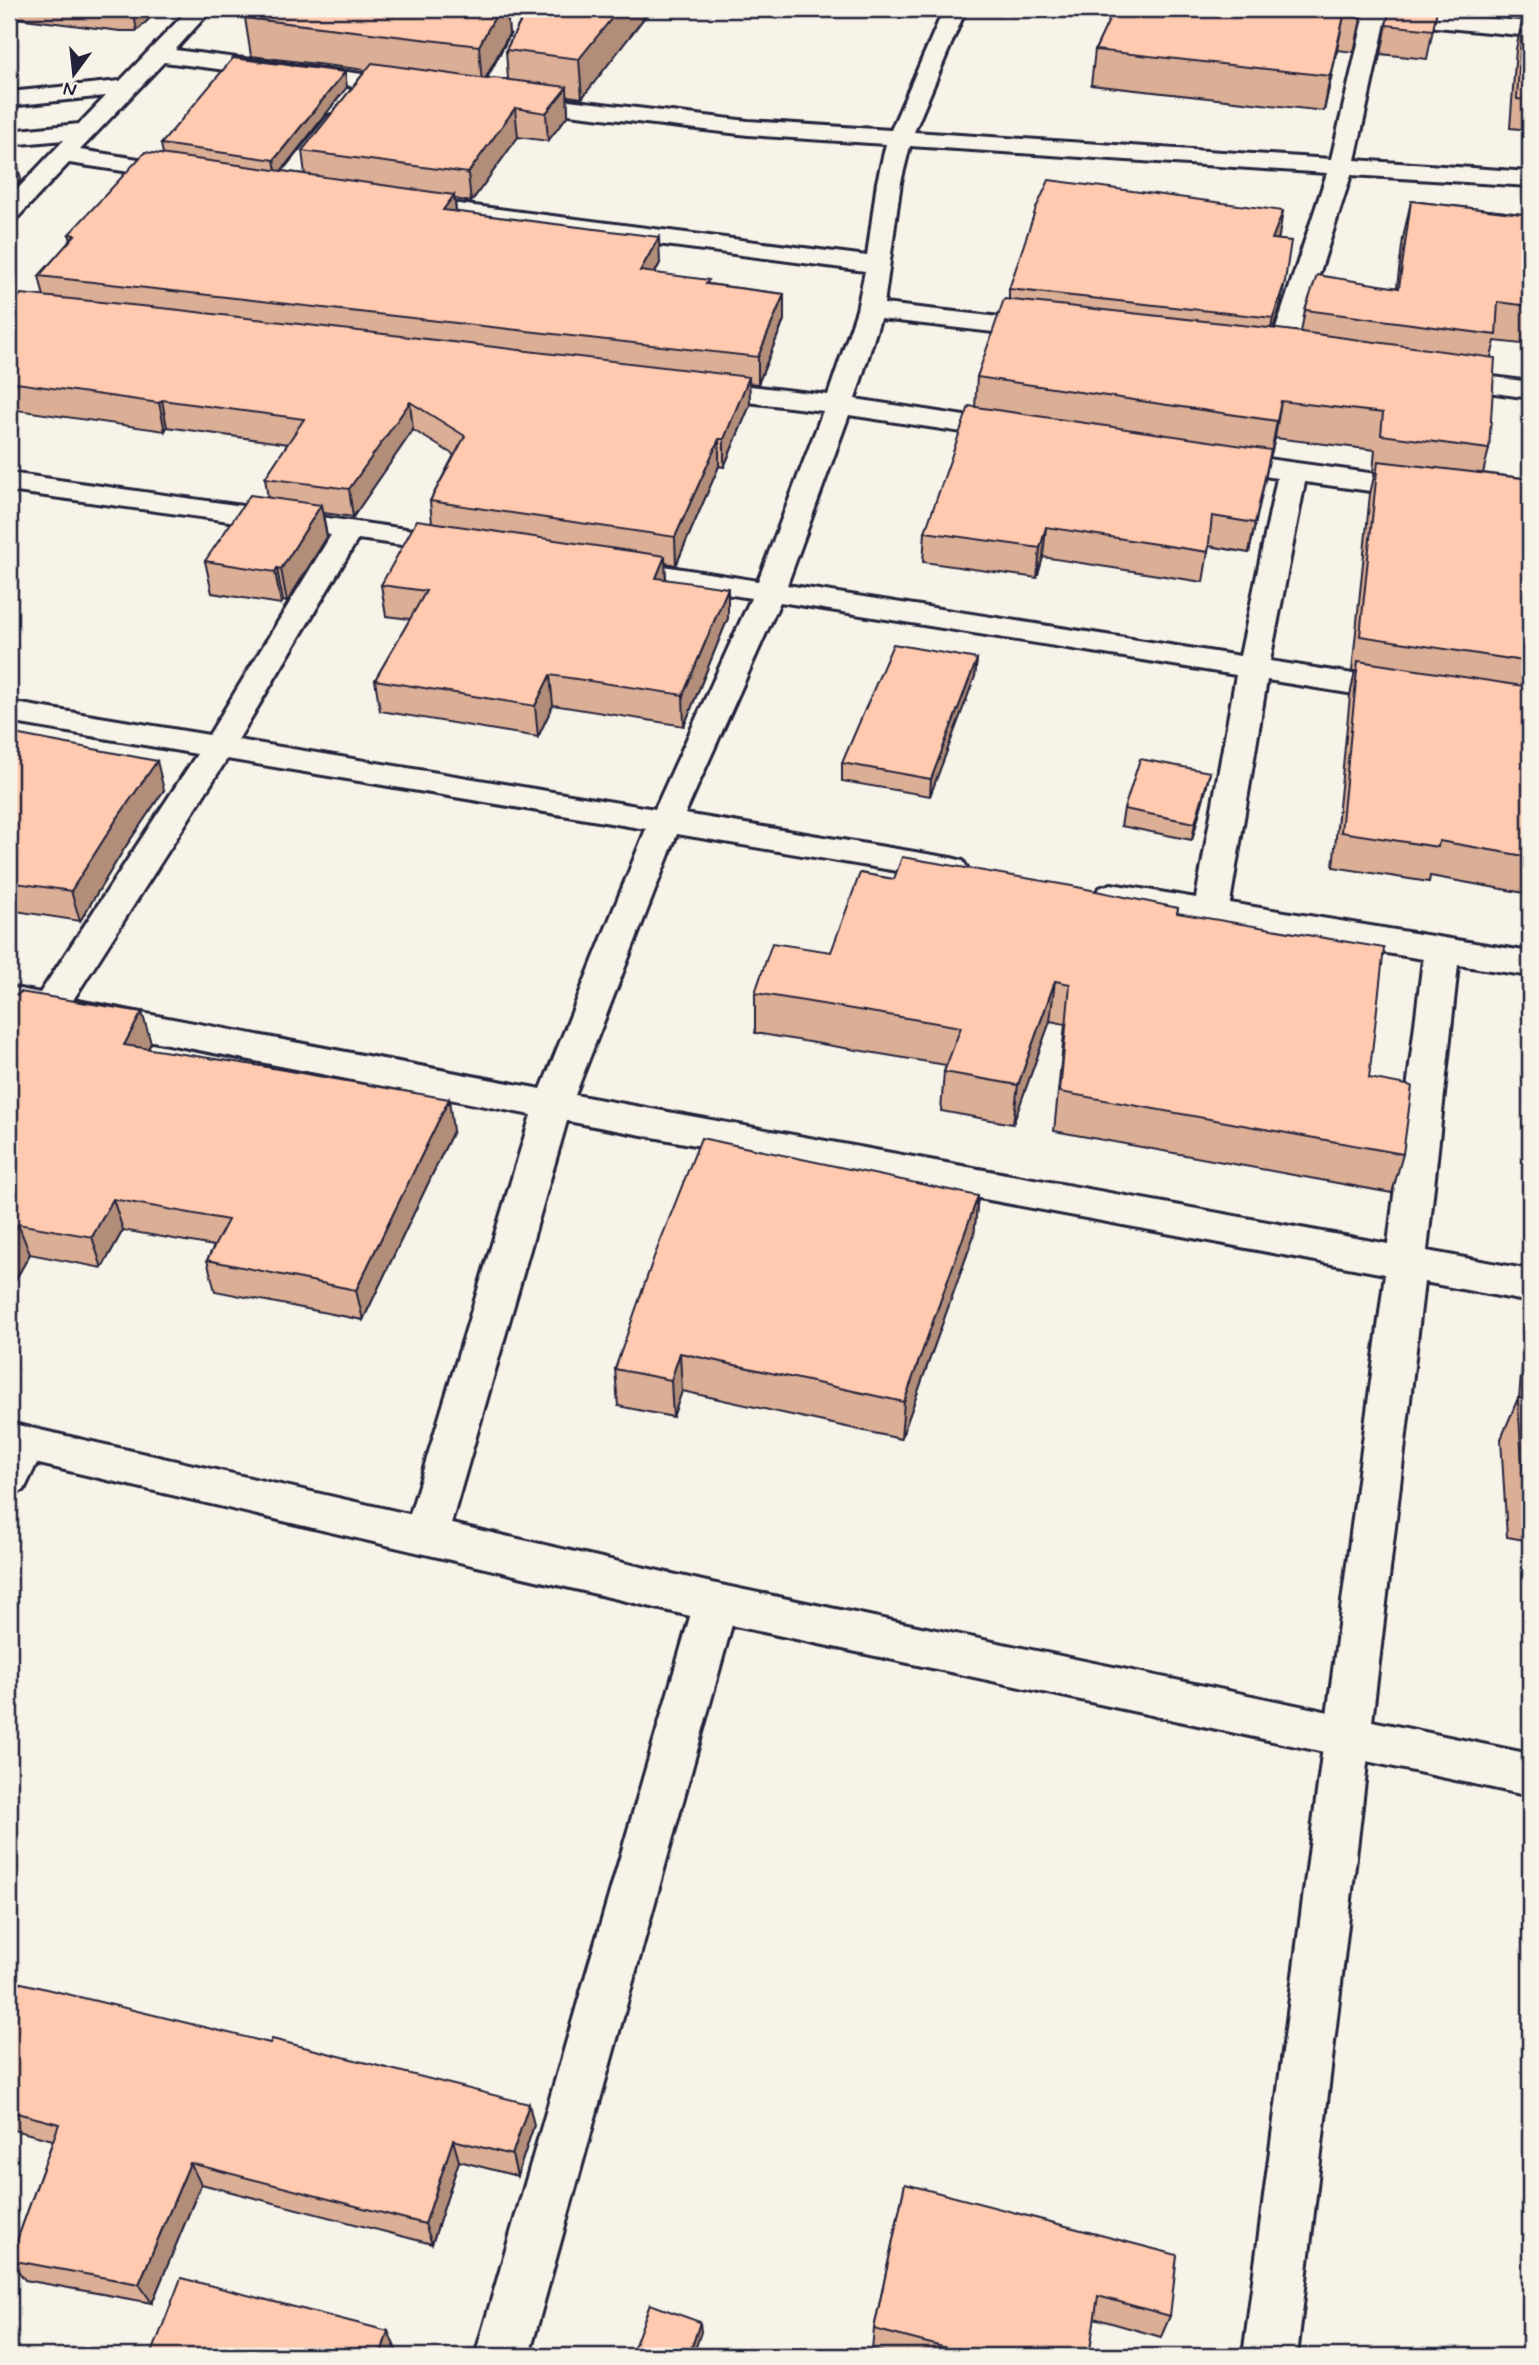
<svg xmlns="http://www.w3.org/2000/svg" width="1539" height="2365" viewBox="0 0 1539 2365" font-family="Mynerve,sans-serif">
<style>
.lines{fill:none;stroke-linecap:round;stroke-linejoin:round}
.street-casing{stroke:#22223b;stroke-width:6}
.secondary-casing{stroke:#22223b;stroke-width:6}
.street{fill:#f7f3e8;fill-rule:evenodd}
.secondary{fill:#f7f3e8;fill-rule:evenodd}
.wall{fill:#dbae96;stroke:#22223b;stroke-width:2;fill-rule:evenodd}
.shaded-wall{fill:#b28d7a;stroke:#22223b;stroke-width:2}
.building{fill:#ffcaaf;stroke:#22223b;stroke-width:2}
</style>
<rect width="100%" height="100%" fill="#f7f3e8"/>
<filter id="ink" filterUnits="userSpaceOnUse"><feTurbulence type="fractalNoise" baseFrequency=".0143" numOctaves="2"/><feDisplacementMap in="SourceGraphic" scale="14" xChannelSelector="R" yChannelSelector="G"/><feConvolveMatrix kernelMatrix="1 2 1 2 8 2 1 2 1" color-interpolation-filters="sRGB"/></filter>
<g filter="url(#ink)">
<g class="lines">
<g class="street-casing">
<g id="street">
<polygon points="189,9 212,9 175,50 409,80 417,82 421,87 417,92 409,94 164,62 80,150 184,166 193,168 196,173 193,178 184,180 69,163 18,217 9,219 9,198 64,140 9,145 9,131 79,124 106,96 9,106 9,92 120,81"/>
<path d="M386,9C422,7 513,0 535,32L502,98L498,103H482L478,98L512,33L485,23L397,16L389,14Z"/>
<path d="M944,9H966L914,132L1331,159L1365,14L1368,9H1382L1387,14L1355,160L1530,172V186L1351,175L1293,356L1290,362L1280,364L1270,362L1267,356L1327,173L910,146L901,182L884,304L1045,322L1054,324L1058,330L1054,336L1045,338L880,319L855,399L1015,424L1025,426L1029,432L1025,438L1015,440L849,415L787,585L1240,656L1277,478L1207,467L1203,461L1207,455L1217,452L1530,495V513L1305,482L1270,661L1404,682L1415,685L1420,692L1415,699L1404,702L1267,680L1230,903L1530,952V976L1458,965L1427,1251L1530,1270V1302L1424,1282L1297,2356H1243L1385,1274L567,1121L448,1534L441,1547L426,1552L411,1547L404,1534L531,1115L9,1013V987L40,993L197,754L9,722V702L209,735L331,535L9,491V473L470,538L475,544L470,550L460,553L358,539L238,740L655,809L751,598L613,576L602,573L598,567L602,561L613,558L758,581L823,411L697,396L687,394L683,388L687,382L697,380L828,395L857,310L865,271L403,211L394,209L391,204L394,199L403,197L867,256L877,182L886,144L748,135L517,108L509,106L505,101L509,96L517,94L748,121L891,130ZM780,602L1236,675L1196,898L1111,884L1099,888L1094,896L1099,904L1111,908L1423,959L1388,1244L575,1095L677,834L951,880L963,877L968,869L963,861L951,858L685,814ZM227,759L646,829L541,1089L73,1000Z"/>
<polygon points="1436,9 1458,9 1453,26 1437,26 1434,21"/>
<polygon points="336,114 344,116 348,121 344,126 292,193 283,195 274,193 271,188 274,183 328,116"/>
<polygon points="1442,370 1530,382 1530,398 1432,384 1428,378 1432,372"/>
<polygon points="25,1427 40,1432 46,1444 24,1490 9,1495 9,1434"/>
<polygon points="716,1584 732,1589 738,1603 529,2356 475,2356 694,1603 700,1589"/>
</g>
</g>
<g class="secondary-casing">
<g id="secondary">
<polygon points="1312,9 1389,9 1530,22 1530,36 1323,16 1315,14"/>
<polygon points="9,1423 716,1584 1530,1754 1530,1796 716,1622 9,1457"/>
</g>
</g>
<use href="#street" class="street"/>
<use href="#secondary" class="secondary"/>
</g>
<g class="wall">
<polygon points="9,9 159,9 137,31 120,31 9,17"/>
<path d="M252,9H651L582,98L567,96L568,115L548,141L518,137L471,202L455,199L456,212L660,263L655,273L709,284L784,294V320L758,384L749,383L750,405L724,467L719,466L676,565L665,563L666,579L728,618L684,726L553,705L538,737L380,711L375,680L410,619L386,616L381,585L432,523L430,501L454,455L413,430L353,517L323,513L327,537L287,602L283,601L281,604L212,593L205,561L268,498L265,478L288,444L167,427L165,431L9,409V308L44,297L39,276L71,240L69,234L163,154L161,144L347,87L281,171L305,174L302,151L366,70L251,56L245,18ZM507,14L522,18L506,50L508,79H486L509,34Z"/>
<polygon points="1111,9 1363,9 1354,52 1337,50 1324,111 1091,85 1095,50 1110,19"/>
<polygon points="1390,9 1437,9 1427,59 1381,54"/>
<polygon points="1522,21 1530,22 1530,130 1510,128 1516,49"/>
<polygon points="1411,201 1530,215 1530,345 1495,341 1491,357 1489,449 1483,473 1530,479 1530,894 1430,876 1429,882 1333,867 1350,696 1355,671 1352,671 1370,494 1375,472 1373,472 1375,450 1275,438 1270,458 1269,458 1249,553 1209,546 1203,582 1043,557 1037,578 923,562 925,532 975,407 977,377 1009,299 1009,289 1279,236 1278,240 1280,307 1273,329 1301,332 1305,310 1397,287 1403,238"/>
<polygon points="977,659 975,676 930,796 842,781 842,763"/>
<polygon points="9,733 164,790 124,849 80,921 9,910"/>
<polygon points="1210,772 1206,789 1192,840 1121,826 1124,809"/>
<polygon points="894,879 1178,908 1177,913 1369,1078 1403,1154 1392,1193 1054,1131 1065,1024 1050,1021 1013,1124 941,1111 944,1072 946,1065 755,1033 755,993 831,952"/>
<polygon points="9,993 151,1043 148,1049 453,1131 363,1320 215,1291 207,1260 214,1246 123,1230 102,1268 30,1254 12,1286 9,1286"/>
<polygon points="1530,1023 1530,1105 1525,1104 1528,1028"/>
<polygon points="978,1196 974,1235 901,1439 682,1391 673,1417 618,1406 615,1369"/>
<polygon points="1530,1326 1530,1541 1507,1537 1501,1439 1518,1398 1519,1398 1524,1343"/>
<polygon points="9,1980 534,2125 517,2176 459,2161 432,2244 201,2184 152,2303 25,2280 10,2260 53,2140 9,2129"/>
<polygon points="905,2184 1170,2316 1161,2337 1094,2318 1089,2356 899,2356 872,2349 874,2329"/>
</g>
<g class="shaded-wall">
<polygon points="133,9 159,9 137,31"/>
<polygon points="499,9 507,9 509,34 482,85 479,46"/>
<polygon points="619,9 651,9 582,98 579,59"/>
<polygon points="1344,16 1337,50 1324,111 1330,76"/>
<polygon points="345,72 347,87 277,176 274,160"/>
<polygon points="567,87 568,115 548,141 546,113"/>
<polygon points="515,108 518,137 471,202 468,173"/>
<polygon points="15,152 21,180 9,192 9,157"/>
<polygon points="454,195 457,221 443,210"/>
<polygon points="1283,211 1279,236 1268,265 1272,239"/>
<polygon points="659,237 660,263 641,297 640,271"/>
<polygon points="1285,281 1280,307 1268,344 1273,318"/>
<polygon points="784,294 784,320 758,384 758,357"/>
<polygon points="749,377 750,405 724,467 724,439"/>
<polygon points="162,400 167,427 165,431 159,403"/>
<polygon points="1281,401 1275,438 1270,458 1277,421"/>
<polygon points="410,402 413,430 353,517 349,489"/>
<polygon points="719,439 719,466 676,565 675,537"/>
<polygon points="1271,450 1265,480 1249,553 1255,523"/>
<polygon points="9,494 15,518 9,525"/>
<polygon points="321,505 327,537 287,602 281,569"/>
<polygon points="1046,527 1043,557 1037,578 1040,548"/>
<polygon points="665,556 666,587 656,578"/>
<polygon points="277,568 283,601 281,604 275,572"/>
<polygon points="728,588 728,618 684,726 683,695"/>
<polygon points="977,659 975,676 930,796 931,779"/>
<polygon points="550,675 553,705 538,737 535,706"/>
<polygon points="157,761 164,790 124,849 80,921 71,891 116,820"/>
<polygon points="1210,772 1206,789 1192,840 1195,823"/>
<polygon points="1055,981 1050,1021 1013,1124 1018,1085"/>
<polygon points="142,1012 151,1043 133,1076 124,1045"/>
<polygon points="449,1099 453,1131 363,1320 356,1290"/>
<polygon points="978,1196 974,1235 901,1439 904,1402"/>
<polygon points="113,1199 123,1230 102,1268 92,1237"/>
<polygon points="18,1224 30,1254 12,1286 9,1279 9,1240"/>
<polygon points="680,1353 682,1391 673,1417 671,1380"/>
<polygon points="529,2104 534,2125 517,2176 512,2155"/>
<polygon points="453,2140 459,2161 432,2244 425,2224"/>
<polygon points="190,2163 201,2184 152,2303 139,2284"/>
<polygon points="700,2322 701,2332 693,2356 689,2356"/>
<polygon points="388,2331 397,2352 395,2356 380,2356"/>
</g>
<g class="building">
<polygon points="109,9 134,9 115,10"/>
<polygon points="252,9 499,9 479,46 245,18"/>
<polygon points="527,9 619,9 579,59 506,50"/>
<polygon points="1114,9 1362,9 1360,17 1344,16 1330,76 1095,50"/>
<polygon points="1390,9 1437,9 1433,30 1386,25"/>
<polygon points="1522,21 1530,22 1530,100 1517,99"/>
<polygon points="233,58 345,72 274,160 161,144"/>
<polygon points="372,63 487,79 494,78 567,87 546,113 515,108 468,173 302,151"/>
<polygon points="9,151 15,152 9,157"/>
<polygon points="145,152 454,195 443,210 659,237 640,271 709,280 706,284 784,294 758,357 39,276 75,235 69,234"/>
<polygon points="1049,180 1283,211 1272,239 1291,241 1285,281 1273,318 1009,289 1036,208"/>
<polygon points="1411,201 1530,215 1530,306 1498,302 1496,335 1305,310 1317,275 1399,288"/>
<polygon points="21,294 171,309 749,377 724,439 719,439 675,537 430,501 465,436 410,402 349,489 265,478 304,419 162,400 159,403 9,382 9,344 13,338 9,338 9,308"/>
<polygon points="1004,299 1286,330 1495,358 1489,449 1381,435 1383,413 1281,401 1277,421 977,377"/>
<polygon points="969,406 1271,450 1255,523 1212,516 1208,552 1046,527 1040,548 925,532"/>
<polygon points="1378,461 1530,479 1530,662 1360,636"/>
<polygon points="250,495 321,505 281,569 277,568 275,572 205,561"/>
<polygon points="417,520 665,556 656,578 728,588 683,695 550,675 535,706 375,680 426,591 381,585"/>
<polygon points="893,644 977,659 931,779 842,763"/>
<polygon points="1358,661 1530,687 1530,857 1439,841 1438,847 1341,832"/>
<polygon points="9,733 157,761 116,820 71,891 9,882"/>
<polygon points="1140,759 1210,772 1195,823 1124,809"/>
<polygon points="902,857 1072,886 1178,908 1177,913 1384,948 1369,1078 1412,1086 1403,1154 1060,1092 1070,984 1055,981 1018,1085 944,1072 961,1027 755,993 772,943 831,952 860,873 894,879"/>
<polygon points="20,992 142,1012 124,1045 261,1066 449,1099 356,1290 207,1260 228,1220 113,1199 92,1237 18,1224 9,1240 9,993 18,995"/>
<polygon points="701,1138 978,1196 904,1402 680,1353 671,1380 615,1369 654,1257"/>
<polygon points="1518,1398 1530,1399 1530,1497 1524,1496"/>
<polygon points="9,1980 270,2043 272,2039 529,2104 512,2155 453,2140 425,2224 190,2163 139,2284 10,2260 59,2124 9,2111"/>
<polygon points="905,2184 1177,2255 1170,2316 1098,2296 1089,2356 977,2356 874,2329"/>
<polygon points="181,2278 388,2331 380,2356 151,2356"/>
<polygon points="650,2304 700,2322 689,2356 631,2356"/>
</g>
</g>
<rect width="1539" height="2365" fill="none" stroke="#f7f3e8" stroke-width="35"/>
<rect x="18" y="18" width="1504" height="2330" fill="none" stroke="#22223b" stroke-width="2.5" filter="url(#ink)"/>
<g transform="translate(74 74) rotate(195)" stroke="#f7f3e8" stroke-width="5" paint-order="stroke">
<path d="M0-5L12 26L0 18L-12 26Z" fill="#22223b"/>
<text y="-10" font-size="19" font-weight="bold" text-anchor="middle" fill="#22223b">N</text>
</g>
</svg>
